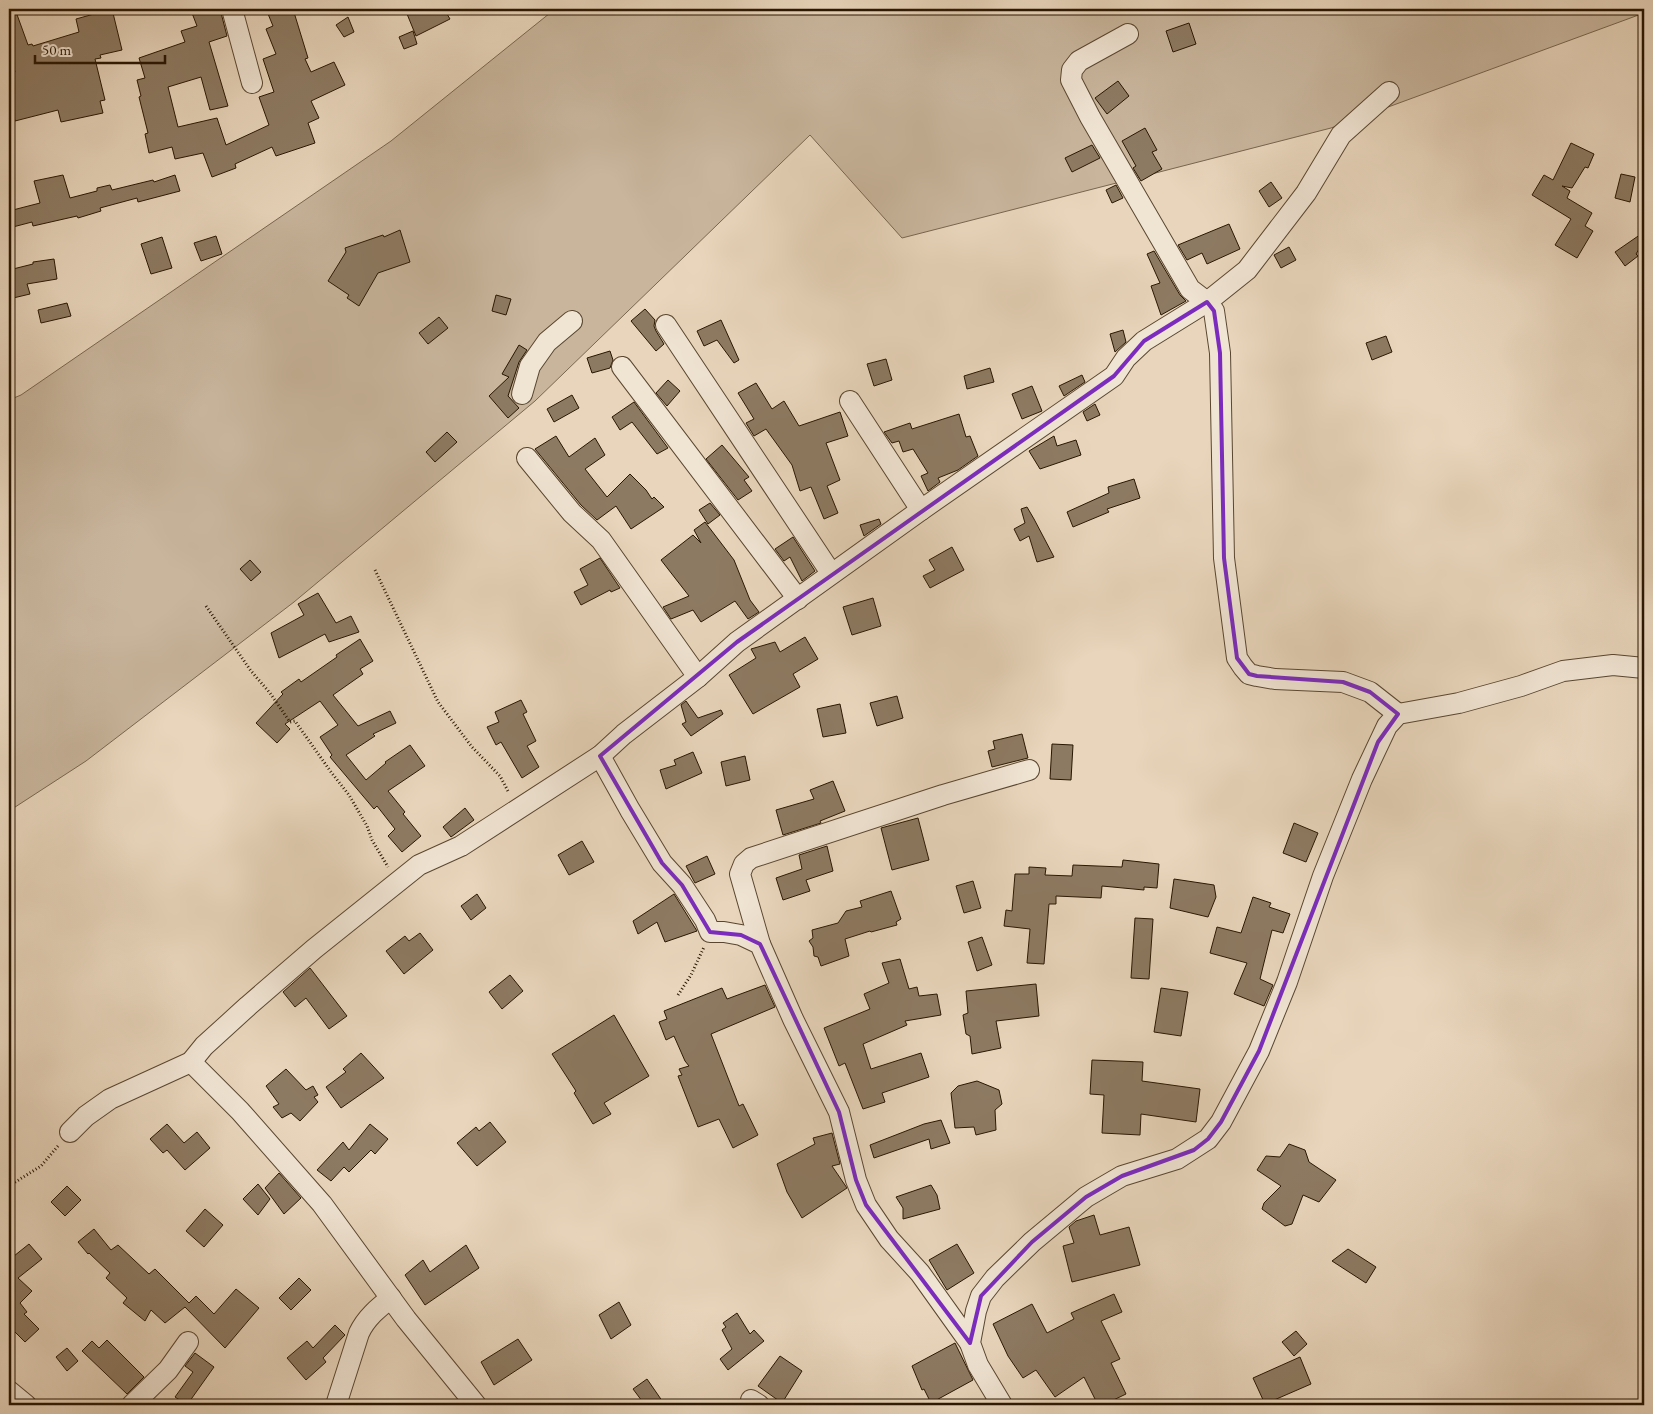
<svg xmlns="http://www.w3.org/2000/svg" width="1653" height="1414" viewBox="0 0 1653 1414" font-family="'EB Garamond',serif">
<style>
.green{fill:#c8b59c;stroke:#79664f}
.building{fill:#8d7a62;stroke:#2a1702}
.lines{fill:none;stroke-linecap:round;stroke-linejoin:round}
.minor-casing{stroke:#5a4630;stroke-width:22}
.path{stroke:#2a1702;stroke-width:3;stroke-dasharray:1 2.5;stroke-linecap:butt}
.minor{stroke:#f0e4d3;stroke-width:20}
.marked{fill:none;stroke:#7b2cbf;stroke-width:4;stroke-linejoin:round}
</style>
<rect width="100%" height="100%" fill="#e8d5bb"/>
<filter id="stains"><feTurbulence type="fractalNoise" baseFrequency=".004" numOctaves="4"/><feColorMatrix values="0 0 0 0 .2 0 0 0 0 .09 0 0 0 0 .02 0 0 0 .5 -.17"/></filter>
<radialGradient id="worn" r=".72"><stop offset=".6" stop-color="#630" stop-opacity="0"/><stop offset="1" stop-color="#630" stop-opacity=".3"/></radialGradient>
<polygon class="green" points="555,9 1644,9 1644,13 1331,128 902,238 810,135 535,401 294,602 86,761 9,811 9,400 21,395 391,141"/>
<g class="building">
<polygon points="9,9 15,9 28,45 32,44 33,46 79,32 76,19 112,9 122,50 100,55 101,58 95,59 105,100 100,101 103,113 61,122 58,110 15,121 9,96 9,94 12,93 9,74 15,72 9,48"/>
<polygon points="203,9 220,9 227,36 209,42 228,106 210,110 201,77 168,87 178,127 217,118 226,145 269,125 259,97 274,92 263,59 276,54 266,29 273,26 266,9 293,9 308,58 305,59 311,72 334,62 345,85 311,101 319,118 308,123 315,143 276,156 272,147 235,164 236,168 212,177 203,153 175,159 172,147 149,153 145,134 148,133 139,97 141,96 137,80 145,78 139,58 185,42 181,31 197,26 192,13"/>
<polygon points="405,9 444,9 450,19 416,36"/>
<polygon points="348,17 354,32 344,37 336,25"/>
<polygon points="1189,23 1196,44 1173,52 1166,31"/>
<polygon points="413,31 417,44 404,49 399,37"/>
<polygon points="1118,81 1129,96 1107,114 1095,98"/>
<polygon points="1145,128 1157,150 1152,152 1162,169 1141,181 1133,168 1136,166 1122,141"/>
<polygon points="1571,143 1594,154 1588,168 1585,167 1572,188 1562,186 1570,191 1567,198 1592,213 1585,226 1593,231 1577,258 1555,245 1571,219 1532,195 1544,175 1553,180"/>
<polygon points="1092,145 1100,158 1072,172 1065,158"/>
<polygon points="1621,174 1635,177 1630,202 1615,198"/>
<polygon points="63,175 70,198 97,191 97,188 110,185 112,190 153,180 154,182 175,175 180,191 138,202 137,198 100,208 101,211 78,218 77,216 33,226 32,222 9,228 9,211 40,203 34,181"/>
<polygon points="1271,182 1282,198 1269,207 1259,191"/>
<polygon points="1116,185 1123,198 1112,203 1106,190"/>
<polygon points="1229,224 1240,249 1207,264 1202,253 1187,260 1178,245"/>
<polygon points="400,230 410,262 378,273 359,306 347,298 349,295 328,281 346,252 345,248 383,235 384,237"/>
<polygon points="1644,232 1644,241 1636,254 1638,256 1625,266 1615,252"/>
<polygon points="216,236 222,254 201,261 194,243"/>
<polygon points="162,237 172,268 151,274 141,244"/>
<polygon points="1289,247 1296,260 1281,268 1274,255"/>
<polygon points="1154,251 1180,295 1186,301 1161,315 1151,286 1160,283 1147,254"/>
<polygon points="54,259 57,279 27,284 30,294 9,299 9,270 33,264 33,262"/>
<polygon points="496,295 511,299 506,315 492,311"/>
<polygon points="67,303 71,316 41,323 38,310"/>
<polygon points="645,309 655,320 654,326 656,331 664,344 656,351 631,321"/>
<polygon points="439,317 448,328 428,344 419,333"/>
<polygon points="721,320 739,360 734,363 717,340 704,346 697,331"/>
<polygon points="1123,330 1126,342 1115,352 1110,334"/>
<polygon points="1386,336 1392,352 1372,360 1366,343"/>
<polygon points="519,345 527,350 519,362 508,396 519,408 508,418 489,396 509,377 502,374"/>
<polygon points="610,351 613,360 610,368 592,373 587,358"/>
<polygon points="886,359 892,380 874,386 867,364"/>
<polygon points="990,368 994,382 967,389 964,376"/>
<polygon points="1082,375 1085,382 1064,396 1059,386"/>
<polygon points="668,380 680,391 667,406 656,393"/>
<polygon points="756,383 772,409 784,401 799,426 840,412 848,436 826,443 840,480 827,486 838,513 824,519 811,487 800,491 792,465 766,429 754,436 746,423 754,419 738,393"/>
<polygon points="1032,386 1042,411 1022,419 1012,394"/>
<polygon points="572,395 579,408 554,422 547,409"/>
<polygon points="634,402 668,448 657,454 632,422 620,430 612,417"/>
<polygon points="1095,404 1100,415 1087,421 1083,412"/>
<polygon points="959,414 966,437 970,436 978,456 958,470 938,478 940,482 928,491 921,476 928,473 913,449 903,452 899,441 892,443 884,432 910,423 912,429"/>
<polygon points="447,432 457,442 435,462 426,452"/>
<polygon points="556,436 569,457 595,438 605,455 585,469 607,497 630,474 646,490 652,499 654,497 664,507 631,529 616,506 597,520 581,505 535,449"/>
<polygon points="1054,436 1057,446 1076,440 1081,455 1040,469 1029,451"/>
<polygon points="722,445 749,477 744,480 752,491 738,500 706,459"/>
<polygon points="1134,479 1140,498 1107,509 1109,512 1073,527 1067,512 1109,493 1108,487"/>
<polygon points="710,503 720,515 708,524 699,510"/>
<polygon points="1027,507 1034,519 1054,557 1037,562 1029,536 1020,541 1014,529 1025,523 1021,509"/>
<polygon points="879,519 881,524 864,536 860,525"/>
<polygon points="705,522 734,560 750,600 759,612 748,619 735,601 701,622 693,610 671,619 663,607 689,596 661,560 693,535 701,543 694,530"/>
<polygon points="793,537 815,571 802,581 790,557 784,561 775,549"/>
<polygon points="952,547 964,570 930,588 923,576 935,570 929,560"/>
<polygon points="600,558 620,588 611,592 610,590 581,605 574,592 588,585 580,569"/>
<polygon points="250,560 261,572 251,581 240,569"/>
<polygon points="318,593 336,623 351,616 359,632 329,642 325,634 279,658 271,633 304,615 298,604"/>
<polygon points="873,598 881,626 852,635 843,607"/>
<polygon points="805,637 818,659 793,674 800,687 753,714 729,675 756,658 751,649 775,642 780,652"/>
<polygon points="360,639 373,661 360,669 363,674 333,695 358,726 390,711 396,723 373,734 375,736 346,755 366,780 386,763 385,762 410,745 425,766 388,791 405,812 403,814 421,836 402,852 388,836 395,829 377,806 374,809 330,757 332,755 320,737 338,725 320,701 285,724 290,729 277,743 256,723 283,694 281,692 299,679 301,682 337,657 336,655"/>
<polygon points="897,696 903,718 877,726 870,703"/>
<polygon points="521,700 527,712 523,714 536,741 527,746 539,767 522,778 501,742 496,745 487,727 499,722 495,712"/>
<polygon points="686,701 698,718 721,710 723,714 691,736 682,724 686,722 681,705"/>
<polygon points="840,704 846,733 823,737 817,709"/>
<polygon points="1022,734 1028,758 992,767 988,751 995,749 993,741"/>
<polygon points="1052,744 1073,745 1071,780 1050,779"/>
<polygon points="693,752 702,773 666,789 660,770 676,765 674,760"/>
<polygon points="745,756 750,780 726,786 721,762"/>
<polygon points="833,781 845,811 820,821 821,823 783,835 776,810 814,799 810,790"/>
<polygon points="465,808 474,820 451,837 443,827"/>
<polygon points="918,818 929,860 892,870 881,828"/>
<polygon points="1294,823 1318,833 1306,862 1283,853"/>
<polygon points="582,841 594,862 569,875 558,855"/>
<polygon points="827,846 833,871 806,880 810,891 783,900 776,878 802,869 799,855"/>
<polygon points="707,856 715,874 695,883 686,866"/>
<polygon points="1123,860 1159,864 1157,888 1144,887 1144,890 1102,886 1101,898 1056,896 1056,904 1049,904 1044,964 1027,963 1030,929 1004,926 1006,910 1012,911 1015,874 1029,874 1029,867 1046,868 1045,875 1072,876 1073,865 1122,867"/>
<polygon points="1174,879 1214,885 1216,897 1208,917 1170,908"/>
<polygon points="973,881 981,908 964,913 956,886"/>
<polygon points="891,891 901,919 896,922 897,925 871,932 870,931 845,939 849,956 821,966 818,957 814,956 813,947 809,941 813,938 812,930 838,923 846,911 862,907 860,901"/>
<polygon points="477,894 486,908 471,920 461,906"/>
<polygon points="674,894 697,931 665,942 657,922 638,934 633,921"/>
<polygon points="1253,897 1271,903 1269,907 1290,914 1283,933 1272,930 1260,979 1273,985 1264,1006 1234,994 1247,963 1210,953 1217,927 1241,933"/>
<polygon points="1135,918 1153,919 1149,979 1131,978"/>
<polygon points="420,933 433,950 404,974 386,951 405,936 409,941"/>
<polygon points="982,937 992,965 977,971 968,942"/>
<polygon points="900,959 909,989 917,987 919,996 937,994 941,1015 905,1021 907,1025 863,1044 871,1069 921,1053 929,1077 882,1093 885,1102 863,1109 845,1063 839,1066 824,1028 870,1009 864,994 889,983 882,963"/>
<polygon points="310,968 347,1016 329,1029 306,998 295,1007 283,992"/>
<polygon points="510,975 523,991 502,1009 489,992"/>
<polygon points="1036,984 1039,1016 996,1021 1001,1048 972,1054 970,1036 966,1034 963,1015 968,1013 966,991"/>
<polygon points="765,985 775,1007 711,1034 739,1106 743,1104 758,1135 733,1148 719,1119 698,1127 678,1076 682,1075 679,1069 689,1066 685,1061 674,1036 666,1040 659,1022 667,1019 664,1011 722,988 727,999"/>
<polygon points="1161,988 1188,992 1181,1036 1154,1032"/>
<polygon points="614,1015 649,1076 604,1103 611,1114 593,1124 574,1093 576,1091 552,1054"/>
<polygon points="361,1053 384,1078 341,1108 326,1087 346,1072 343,1069"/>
<polygon points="1092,1060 1143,1062 1142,1081 1200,1089 1196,1122 1141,1114 1140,1135 1102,1133 1104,1095 1090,1094"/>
<polygon points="286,1069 306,1090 313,1086 318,1095 314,1097 318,1102 300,1121 291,1113 282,1118 273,1107 279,1104 266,1086"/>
<polygon points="977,1081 999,1090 1002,1104 995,1110 996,1130 976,1135 974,1127 955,1128 951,1093 958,1086"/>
<polygon points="941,1120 950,1143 931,1149 929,1139 874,1158 870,1145 924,1124"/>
<polygon points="490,1122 506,1142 477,1166 457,1143 476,1127 479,1131"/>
<polygon points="167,1124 184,1143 197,1132 210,1148 185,1170 167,1150 163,1153 150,1139"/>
<polygon points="370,1124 388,1139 375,1154 371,1150 349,1172 344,1167 331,1181 317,1170 343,1142 349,1150"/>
<polygon points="832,1133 840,1164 832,1166 847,1188 802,1218 787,1192 777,1164 815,1144 813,1138"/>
<polygon points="1289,1144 1305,1150 1309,1162 1336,1180 1319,1202 1303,1195 1292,1224 1285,1226 1262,1209 1264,1203 1281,1186 1257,1170 1266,1156 1280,1157"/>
<polygon points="279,1173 301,1198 284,1214 265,1188"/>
<polygon points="258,1184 270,1199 258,1215 243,1199"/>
<polygon points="931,1185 937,1195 940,1209 903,1219 903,1208 896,1197"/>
<polygon points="67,1186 81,1200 65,1216 51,1202"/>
<polygon points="205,1209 223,1225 204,1247 186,1231"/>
<polygon points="1094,1215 1100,1235 1129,1227 1140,1265 1072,1282 1063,1246 1074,1243 1069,1227 1076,1221"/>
<polygon points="94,1229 111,1250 118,1245 149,1274 155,1269 189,1303 196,1296 214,1314 236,1289 259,1308 225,1348 185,1307 165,1323 151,1310 145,1321 123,1303 127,1298 106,1278 110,1273 89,1253 88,1254 78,1242"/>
<polygon points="29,1244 42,1259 18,1278 32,1291 20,1303 27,1312 24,1314 39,1329 25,1342 9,1326 9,1260"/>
<polygon points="957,1244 974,1273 947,1290 929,1260"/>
<polygon points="466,1245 479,1268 425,1305 405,1275 423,1260 430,1272"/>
<polygon points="1348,1249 1376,1267 1366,1283 1332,1261"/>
<polygon points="299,1278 311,1290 291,1310 279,1298"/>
<polygon points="1114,1294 1122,1312 1101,1321 1120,1359 1111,1363 1126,1394 1103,1405 1098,1405 1084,1377 1055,1397 1036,1370 1023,1378 1008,1356 993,1324 1032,1304 1047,1333 1074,1319 1071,1313"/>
<polygon points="619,1302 631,1325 611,1339 599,1315"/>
<polygon points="737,1313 750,1334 754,1330 764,1341 728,1370 720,1359 732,1349 722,1330 726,1327 723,1323"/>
<polygon points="335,1325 345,1335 323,1358 326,1362 306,1380 287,1358 307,1341 313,1348"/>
<polygon points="1296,1331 1307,1344 1294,1356 1282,1342"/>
<polygon points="518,1339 532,1360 494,1385 481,1362"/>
<polygon points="107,1340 144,1377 127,1394 82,1351 92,1341 99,1348"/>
<polygon points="955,1343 973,1380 931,1403 924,1389 922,1390 912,1366"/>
<polygon points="67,1348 78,1361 67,1371 56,1357"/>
<polygon points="195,1353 214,1367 187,1405 175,1397 193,1372 185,1366"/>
<polygon points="780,1356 802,1371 782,1403 758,1386"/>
<polygon points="1300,1357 1311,1384 1265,1404 1253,1378"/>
<polygon points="647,1379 665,1405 645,1405 633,1389"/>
</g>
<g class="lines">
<g class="minor-casing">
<g id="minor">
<polyline points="232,9 252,83"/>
<polyline points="1128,34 1079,61 1072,70 1071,80 1090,117 1190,289 1207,302 1214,311 1220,353 1224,558 1237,658 1243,667 1249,674 1257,676 1275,679 1343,682 1370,692 1398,714"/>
<polyline points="666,325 831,573"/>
<polyline points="622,367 798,599"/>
<polyline points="522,394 530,366 547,342 572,321"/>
<polyline points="850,401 921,510"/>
<polyline points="527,458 572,513 601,540 698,677"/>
<polyline points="600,756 630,810 662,863 682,885 705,920 710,932 724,932 741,935 760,944 793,1019 839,1112 856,1180 866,1205 889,1239 920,1273 970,1343"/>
<polyline points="760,944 740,874 744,864 751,858 943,795 1029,770"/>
<polyline points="191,1062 240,1111 322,1204 406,1319 476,1405"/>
<polyline points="70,1132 86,1116 110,1099 191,1062 204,1046 248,1006 314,949 419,865 461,846 600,756 624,734 698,677 737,642 921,510 1114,376 1126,358 1144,341 1207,302 1247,270 1306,193 1341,135 1389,92"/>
<polyline points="9,1391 26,1405"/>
<polyline points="751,1400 759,1405"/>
<polyline points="132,1405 168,1370 188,1342"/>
<path d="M336,1405L359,1333C366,1318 378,1308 391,1298"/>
<polyline points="1002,1405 978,1365 970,1343 976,1311 981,1296 995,1278 1032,1242 1086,1197 1122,1176 1177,1159 1208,1139 1221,1122 1259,1051 1287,982 1323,876 1362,779 1387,726 1398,714 1459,703 1521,686 1563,671 1613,665 1644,668"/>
</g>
</g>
<g class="path">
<polyline points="375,570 438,702 472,747 500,776 509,793"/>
<polyline points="206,606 251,671 270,693 290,722 295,721 331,772 349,795 367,826 372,840 388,867"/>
<polyline points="678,995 691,975 704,947"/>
<polyline points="9,1186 41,1166 58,1146"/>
</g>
<use href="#minor" class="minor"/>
</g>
<path class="marked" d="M1207,302L1214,311L1220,353L1224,558L1237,658L1249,674L1257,676L1343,682L1370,692L1398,714L1378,742L1259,1051L1221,1122L1208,1139L1194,1150L1122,1176L1086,1197L1032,1242L981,1296L970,1343L866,1205L856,1180L839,1112L760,944L741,935L710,932L682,885L662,863L600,756L737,642L1114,376L1144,341Z"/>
<rect width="1653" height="1414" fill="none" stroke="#e8d5bb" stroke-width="30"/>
<rect x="10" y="10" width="1633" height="1394" fill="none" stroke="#2a1702" stroke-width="2.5"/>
<rect x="15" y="15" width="1623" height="1384" fill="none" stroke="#2a1702"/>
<path d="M35 55v8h130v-8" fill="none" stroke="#2a1702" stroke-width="2.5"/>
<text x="42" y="55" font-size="15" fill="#2a1702" stroke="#f0e4d3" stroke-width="4" paint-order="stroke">50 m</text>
<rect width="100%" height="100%" filter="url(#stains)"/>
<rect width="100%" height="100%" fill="url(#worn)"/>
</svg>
